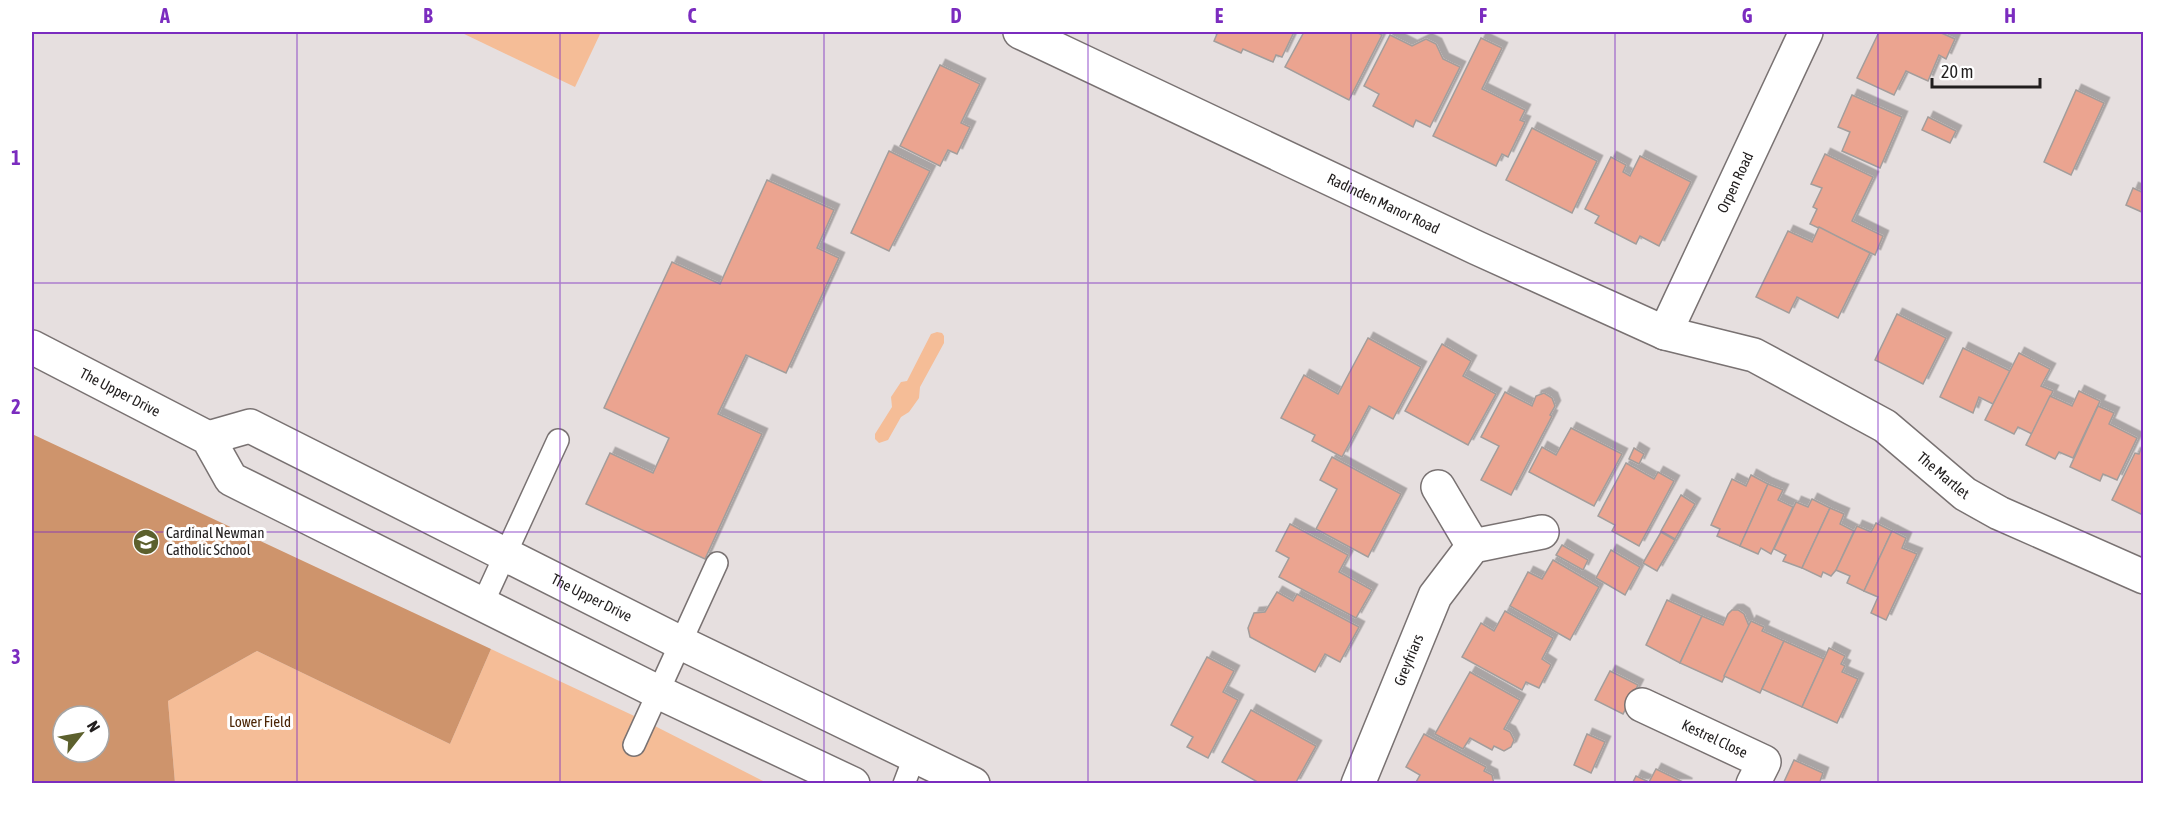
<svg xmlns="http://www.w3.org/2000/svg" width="2175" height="815" viewBox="0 0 2175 815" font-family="'Asap Condensed',sans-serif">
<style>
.green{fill:#f5bd97}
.forest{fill:#ce946c;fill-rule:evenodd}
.building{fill:#eba490;stroke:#a39d9b;stroke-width:1.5;filter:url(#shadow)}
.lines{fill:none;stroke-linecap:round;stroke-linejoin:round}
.lane-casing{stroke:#797272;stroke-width:24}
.street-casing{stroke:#797272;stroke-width:36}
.lane{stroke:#fff;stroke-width:21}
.street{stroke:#fff;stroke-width:33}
.grid{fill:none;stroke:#7b2cbf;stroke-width:1.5;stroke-opacity:0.55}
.labels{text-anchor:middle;stroke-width:6;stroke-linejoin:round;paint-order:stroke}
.street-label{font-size:15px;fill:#211e1e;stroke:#fff}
.poi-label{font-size:15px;fill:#211e1e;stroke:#fff;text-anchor:start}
.park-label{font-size:15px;fill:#4b2505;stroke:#fff}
.neatline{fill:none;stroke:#7b2cbf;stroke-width:2}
.grid-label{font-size:20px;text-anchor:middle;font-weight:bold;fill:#7b2cbf}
</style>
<defs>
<filter id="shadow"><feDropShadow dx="5.5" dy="-5.5" stdDeviation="0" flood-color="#0004"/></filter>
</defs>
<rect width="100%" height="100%" fill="#e6dfdf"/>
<g class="green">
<polygon points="460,32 601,32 575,87"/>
<polygon points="937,332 942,333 944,336 944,343 920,387 919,398 909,412 901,417 888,440 879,443 875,439 875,434 892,407 891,397 901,382 907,381 931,334"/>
<polygon points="491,649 645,721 767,783 175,783 168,701 257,651 450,744"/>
</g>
<path class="forest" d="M32,434L491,649L450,744L257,651L168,701L175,783H32ZM63,716H99V752H63Z"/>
<g class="building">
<polygon points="1212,32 1294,32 1282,57 1276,55 1273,62 1243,49 1241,53 1214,41 1217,34"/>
<polygon points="1304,32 1376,32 1382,35 1349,100 1285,67"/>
<polygon points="1879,32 1939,32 1955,39 1946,59 1939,55 1928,81 1906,71 1894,95 1857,78"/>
<polygon points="1390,35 1412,46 1426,39 1436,44 1443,59 1460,67 1430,127 1416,120 1413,127 1373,106 1379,94 1364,86"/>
<polygon points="1481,38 1502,48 1482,89 1525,110 1520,120 1525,122 1508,157 1502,154 1496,166 1433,136"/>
<polygon points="940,65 980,84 961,123 970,127 957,154 948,150 940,166 900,146"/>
<polygon points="2076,90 2104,103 2071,175 2044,162"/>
<polygon points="1852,95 1902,117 1880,168 1842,151 1850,132 1838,127"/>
<polygon points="1928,117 1956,131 1950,143 1922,130"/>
<polygon points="1532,128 1597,161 1572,213 1506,180"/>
<polygon points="889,151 930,171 889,251 851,233"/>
<polygon points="1825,154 1873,177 1852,221 1883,236 1875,255 1810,224 1817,209 1813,207 1822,188 1811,184"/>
<polygon points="1640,156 1691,182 1659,246 1640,236 1636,244 1595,223 1599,216 1585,209 1611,157 1626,165 1623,172 1630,176"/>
<polygon points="767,180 834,210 817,248 839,258 786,373 746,355 718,414 762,434 705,559 586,504 610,453 653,473 669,438 604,408 672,262 720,284"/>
<polygon points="2133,188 2144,193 2144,213 2126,205"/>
<polygon points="1819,227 1870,253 1838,318 1797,297 1789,313 1756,297 1788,231 1812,242"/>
<polygon points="1897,314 1946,338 1923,384 1875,360"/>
<polygon points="1368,338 1421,367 1393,419 1369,406 1342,457 1312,441 1315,435 1281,418 1304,375 1338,394"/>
<polygon points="1442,344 1471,361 1463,376 1496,394 1468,445 1405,411"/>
<polygon points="1963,348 2010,371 1993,404 1979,397 1973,413 1940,397"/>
<polygon points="2019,353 2050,369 2041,386 2053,391 2032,434 2018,427 2014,434 1985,420"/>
<polygon points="2079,391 2100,401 2073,458 2059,452 2055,459 2026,445 2050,396 2072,406"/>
<polygon points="1505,392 1532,406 1536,396 1544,393 1552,398 1555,406 1550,415 1552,416 1511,495 1481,480 1499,446 1481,437"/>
<polygon points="2098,406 2114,413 2109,424 2137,438 2117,480 2103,474 2100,481 2070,467"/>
<polygon points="1571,428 1622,454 1594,506 1529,472 1542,447 1556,455"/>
<polygon points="2142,446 2144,447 2143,515 2112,500 2135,453 2139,454"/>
<polygon points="1634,448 1644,454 1639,464 1629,459"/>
<polygon points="1332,457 1401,494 1368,557 1316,529 1337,489 1320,480"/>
<polygon points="1626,463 1654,479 1658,472 1674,481 1639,546 1612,531 1615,525 1598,516"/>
<polygon points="1751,475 1768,484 1740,546 1717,536 1720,529 1711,525 1732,479 1746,486"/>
<polygon points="1768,484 1783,490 1778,500 1793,507 1771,554 1761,548 1758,554 1740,546"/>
<polygon points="1681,495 1695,504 1675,539 1661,531"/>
<polygon points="1812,499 1830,508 1802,568 1783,561 1786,555 1774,549 1796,502 1808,507"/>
<polygon points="1830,508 1844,514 1840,524 1854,531 1836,570 1831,576 1823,572 1821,577 1802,568"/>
<polygon points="1876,523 1892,531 1864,591 1847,583 1850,576 1836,570 1857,526 1871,532"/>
<polygon points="1290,524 1348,555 1339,572 1372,590 1356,618 1279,577 1289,558 1276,551"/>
<polygon points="1892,531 1906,538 1902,548 1917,554 1886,620 1871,613 1878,597 1864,591"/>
<polygon points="1661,532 1675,540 1657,571 1643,563"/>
<polygon points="1562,545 1588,560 1583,570 1556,555"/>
<polygon points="1611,550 1640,567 1625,595 1596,578"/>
<polygon points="1553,560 1599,587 1570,640 1510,606 1528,572 1542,579"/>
<polygon points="1277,592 1293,601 1297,594 1359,627 1340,662 1325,654 1315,672 1250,637 1248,628 1254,613 1265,612"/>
<polygon points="1667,600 1702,616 1680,663 1646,645"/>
<polygon points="1732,610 1738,610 1744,614 1749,626 1722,682 1680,663 1702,616 1723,625 1728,614"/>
<polygon points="1505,611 1553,638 1542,659 1551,665 1539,688 1526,682 1522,690 1462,657 1481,623 1494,631"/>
<polygon points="1751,621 1764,627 1762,631 1784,641 1760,693 1724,676"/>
<polygon points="1784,641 1824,659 1802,707 1762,689"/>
<polygon points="1829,648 1845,656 1841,664 1845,666 1842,672 1858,679 1837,723 1802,707"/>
<polygon points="1207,657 1234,671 1223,692 1238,700 1208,758 1187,747 1193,737 1171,725"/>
<polygon points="1610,671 1638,685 1623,714 1595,700"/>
<polygon points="1470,672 1520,700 1504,729 1510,732 1514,740 1511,747 1504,751 1494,746 1492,750 1470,738 1463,749 1435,734"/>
<polygon points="1251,710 1316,746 1295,784 1254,784 1256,781 1222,762"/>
<polygon points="1424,734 1486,767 1484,771 1492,775 1494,784 1415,784 1420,775 1406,767"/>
<polygon points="1587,734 1605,742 1591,773 1574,765"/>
<polygon points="1794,760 1823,773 1819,784 1783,784"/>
<polygon points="1656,769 1687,784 1632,784 1636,776 1649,782"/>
</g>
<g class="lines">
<g class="lane-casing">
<g id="lane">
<polyline points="482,605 558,440"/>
<polyline points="634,745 717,563"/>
<polyline points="904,784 915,755"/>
</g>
</g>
<g class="street-casing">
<g id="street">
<path id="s1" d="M1020,32L1477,248L1665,333L1754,355L1885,426L1965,494L1999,513L2144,577"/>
<path id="s2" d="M1665,333L1806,32"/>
<path id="s3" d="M32,347L208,438L231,479L658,692L853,784"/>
<path id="s4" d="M208,438L250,426L681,643L973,784"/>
<polyline points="1438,487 1473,546"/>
<path id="s5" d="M1642,705L1764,762L1753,784"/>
<path id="s6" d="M1358,784L1435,596L1473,546L1542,532"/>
</g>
</g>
<use href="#lane" class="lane"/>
<use href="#street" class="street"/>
</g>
<path class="grid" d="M297,32V784M560,32V784M824,32V784M1088,32V784M1351,32V784M1615,32V784M1878,32V784M32,283H2144M32,532H2144"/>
<defs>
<g id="school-disc" transform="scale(1.35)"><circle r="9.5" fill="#5c602d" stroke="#fff"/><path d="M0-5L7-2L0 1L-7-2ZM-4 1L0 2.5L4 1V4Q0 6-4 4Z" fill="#fff"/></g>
</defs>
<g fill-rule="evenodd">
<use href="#school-disc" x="146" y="542"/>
</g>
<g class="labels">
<g class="street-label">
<text dy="5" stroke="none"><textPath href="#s2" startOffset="166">Orpen Road</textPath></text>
<text dy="5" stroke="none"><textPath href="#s1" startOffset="402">Radinden Manor Road</textPath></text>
<text dy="5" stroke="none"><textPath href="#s3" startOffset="99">The Upper Drive</textPath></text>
<text dy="5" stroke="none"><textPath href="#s1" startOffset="1029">The Martlet</textPath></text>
<text dy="5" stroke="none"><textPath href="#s4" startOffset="426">The Upper Drive</textPath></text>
<text dy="5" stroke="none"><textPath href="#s6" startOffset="134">Greyfriars</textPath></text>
<text dy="5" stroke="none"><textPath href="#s5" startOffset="80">Kestrel Close</textPath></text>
</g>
<g class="poi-label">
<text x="166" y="538">Cardinal Newman<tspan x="166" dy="17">Catholic School</tspan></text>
</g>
<g class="park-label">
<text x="260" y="727">Lower Field</text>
</g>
</g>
<rect width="2175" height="815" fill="none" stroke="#ffffff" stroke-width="66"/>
<g transform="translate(81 734) rotate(59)"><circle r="28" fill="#ffffff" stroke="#a6a5a5" stroke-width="1.5"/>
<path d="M0-4.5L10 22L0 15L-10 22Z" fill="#5c602d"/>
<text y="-9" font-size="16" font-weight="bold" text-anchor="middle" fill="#211e1e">N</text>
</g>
<path d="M1932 78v9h108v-9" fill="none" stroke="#211e1e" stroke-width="3"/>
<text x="1941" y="78" font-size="18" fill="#211e1e" stroke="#ffffff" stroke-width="4.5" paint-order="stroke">20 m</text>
<rect x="33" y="33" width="2109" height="749" class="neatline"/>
<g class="grid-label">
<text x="165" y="23">A</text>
<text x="428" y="23">B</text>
<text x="692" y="23">C</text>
<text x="956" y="23">D</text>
<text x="1219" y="23">E</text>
<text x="1483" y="23">F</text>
<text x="1747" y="23">G</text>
<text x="2010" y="23">H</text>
<text x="16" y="165">1</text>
<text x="16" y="414">2</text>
<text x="16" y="664">3</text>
</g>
</svg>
